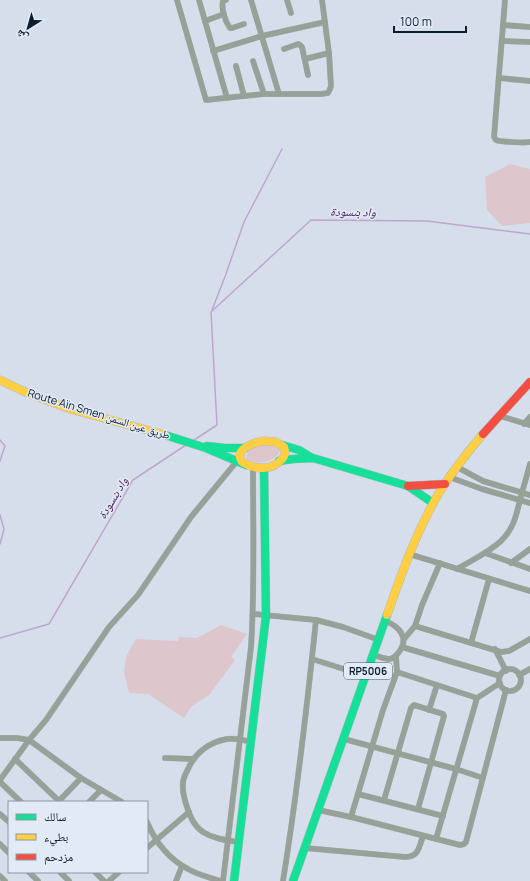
<svg xmlns="http://www.w3.org/2000/svg" width="530" height="881" viewBox="0 0 530 881" font-family="Manrope,'Noto Naskh Arabic',sans-serif">
<style>
.green{fill:#ddc7cd}
.lines{fill:none;stroke-linecap:round;stroke-linejoin:round}
.stream{stroke:#bea7ce;stroke-width:1.5}
.street-casing{stroke:#b3bcc8;stroke-width:6}
.fast-casing{stroke:#b3bcc8;stroke-width:9}
.slow-casing{stroke:#b3bcc8;stroke-width:9}
.jam-casing{stroke:#b3bcc8;stroke-width:9}
.street{stroke:#98a197;stroke-width:5.5}
.fast{stroke:#16e098;stroke-width:8}
.slow{stroke:#ffcf43;stroke-width:8}
.jam{stroke:#f24e42;stroke-width:8}
.labels{text-anchor:middle;stroke-width:3;stroke-linejoin:round;paint-order:stroke}
.shield{fill:#e1eaf5;stroke:#4c5a6a;stroke-width:1}
.shield-label{font-size:10px;font-weight:bold;fill:#0c1c2f}
.street-label{font-size:11px;fill:#0c1c2f;stroke:#e1eaf5}
.water-label{font-size:12px;font-style:italic;fill:#411350;stroke:#e1eaf5}
</style>
<rect width="100%" height="100%" fill="#d6deeb"/>
<g class="green">
<polygon points="510,164 530,169 530,223 502,226 487,210 485,177"/>
<path d="M267,441L281,448C279,461 255,468 246,458L248,451L251,446Z"/>
<polygon points="221,625 247,634 231,657 235,660 232,664 209,695 191,707 184,718 148,694 129,693 124,673 126,657 136,639 178,641 179,637 197,638"/>
</g>
<g class="lines">
<g class="stream">
<polyline points="212,310 226,274 244,222 282,149"/>
<polyline points="0,440 5,446 0,461"/>
<polyline points="194,440 217,425 211,312 311,220 427,221 530,234"/>
<polyline points="0,515 4,529 0,544"/>
<polyline points="0,638 49,624 133,480 186,445"/>
</g>
<g class="street-casing">
<g id="street">
<polyline points="177,0 206,100 264,94 321,94 328,93 330,89 331,86 329,53 322,0"/>
<polyline points="199,0 227,98"/>
<path d="M226,0L223,1C221,9 225,21 230,28H232L244,24"/>
<polyline points="251,0 279,94"/>
<polyline points="287,0 291,13"/>
<path d="M505,0L494,137C495,138 495,139 496,140C500,142 525,143 530,142"/>
<polyline points="205,21 224,14"/>
<polyline points="503,25 530,27"/>
<polyline points="502,41 530,42"/>
<polyline points="284,49 298,44 300,45 302,47 308,75"/>
<polyline points="213,51 262,36 325,22"/>
<polyline points="305,59 329,53"/>
<polyline points="253,61 264,94"/>
<polyline points="236,66 244,96"/>
<polyline points="499,78 530,81"/>
<polyline points="500,416 530,425"/>
<polyline points="524,424 530,417"/>
<polyline points="457,467 483,481 530,495"/>
<polyline points="449,477 482,489 530,503"/>
<polyline points="485,553 530,569"/>
<polyline points="409,554 530,591"/>
<polyline points="511,563 530,549"/>
<path d="M457,569C472,560 488,553 501,541C514,528 516,516 520,500C523,488 527,476 530,464"/>
<polyline points="253,614 316,620 343,627 379,640"/>
<polyline points="415,626 501,652 509,651 530,639"/>
<polyline points="404,639 415,626 422,605 440,563"/>
<polyline points="471,643 489,579"/>
<polyline points="402,647 500,676"/>
<polyline points="495,649 506,671"/>
<path d="M373,655C378,656 383,659 389,659C393,659 396,656 399,652C410,638 399,626 385,621"/>
<polyline points="312,659 366,676"/>
<circle cx="510" cy="680" r="11"/>
<polyline points="397,672 477,698"/>
<polyline points="519,675 530,669"/>
<polyline points="429,710 437,685"/>
<polyline points="0,738 17,738 29,740 81,778 122,802"/>
<polyline points="344,739 456,769 483,778"/>
<polyline points="165,758 193,759"/>
<polyline points="15,759 59,801"/>
<polyline points="0,780 29,740 46,720 109,627 138,595 191,517 237,461"/>
<polyline points="0,782 21,802"/>
<polyline points="358,794 443,816"/>
<polyline points="384,800 411,708 414,705 443,714 444,716 418,809"/>
<polyline points="58,802 81,778"/>
<polyline points="89,802 101,790"/>
<polyline points="318,810 351,817 460,845 464,844 466,842 506,690"/>
<polyline points="0,814 9,822"/>
<polyline points="351,817 383,710 397,672 396,656"/>
<path d="M147,822C155,841 169,859 188,869C198,875 209,877 220,881"/>
<polyline points="436,839 477,698 500,683"/>
<path d="M238,842C226,840 214,839 203,832C193,825 190,816 186,804C184,797 182,791 183,783C183,778 186,773 188,769C195,753 209,742 227,739C235,738 244,740 251,742"/>
<polyline points="0,844 9,853"/>
<polyline points="147,848 189,812"/>
<path d="M305,848L405,857C419,857 419,847 423,836"/>
<polyline points="29,872 38,881"/>
<polyline points="60,872 69,881"/>
<polyline points="95,872 104,881"/>
<polyline points="0,876 5,881"/>
<polyline points="109,881 119,872"/>
<polyline points="176,881 182,866"/>
<path d="M223,881L251,647C255,587 253,528 253,468"/>
<path d="M283,881C297,794 307,707 316,620"/>
</g>
</g>
<g class="fast-casing">
<g id="fast">
<polyline points="165,435 206,448 246,465"/>
<polyline points="282,445 299,450 312,458"/>
<polyline points="207,446 225,448 245,448"/>
<polyline points="279,461 293,459 313,458 408,486 433,503"/>
<polyline points="234,881 266,616 264,468"/>
<polyline points="293,881 387,615"/>
</g>
</g>
<g class="slow-casing">
<g id="slow">
<polyline points="0,380 23,391 70,409 165,435"/>
<path d="M264,441L276,442L284,447C286,453 285,457 280,461C272,469 259,470 248,465C245,464 242,463 241,460C235,448 256,442 264,441Z"/>
<path d="M387,615C402,573 416,532 439,493C452,472 467,453 483,434"/>
</g>
</g>
<g class="jam-casing">
<g id="jam">
<polyline points="483,434 530,382"/>
<polyline points="408,486 445,484"/>
</g>
</g>
<use href="#street" class="street"/>
<use href="#fast" class="fast"/>
<use href="#slow" class="slow"/>
<use href="#jam" class="jam"/>
</g>
<g class="labels">
<rect class="shield" x="344" y="663" width="48" height="16" rx="3"/>
<g class="shield-label">
<text x="368" y="675">RP5006</text>
</g>
<g class="street-label">
<text transform="translate(99 414) rotate(17)" y="4">Route Aïn Smen طريق عين السمن</text>
</g>
<g class="water-label">
<text transform="translate(353 212) rotate(1)" y="4">واد بنسودة</text>
<text transform="translate(113 498) rotate(-59)" y="4">واد بنسودة</text>
</g>
</g>
<rect x="8" y="801" width="140" height="72" fill="#e1eaf5" stroke="#8c98a6"/>
<rect x="16" y="814" width="20" height="6" fill="#16e098" stroke="#8c98a6"/>
<text x="44" y="821" font-size="12" fill="#0c1c2f">سالك</text>
<rect x="16" y="834" width="20" height="6" fill="#ffcf43" stroke="#8c98a6"/>
<text x="44" y="841" font-size="12" fill="#0c1c2f">بطيء</text>
<rect x="16" y="854" width="20" height="6" fill="#f24e42" stroke="#8c98a6"/>
<text x="44" y="861" font-size="12" fill="#0c1c2f">مزدحم</text>
<g transform="translate(28 28) rotate(217)" stroke="#e1eaf5" stroke-width="3" paint-order="stroke">
<path d="M0-3L7 15L0 10L-7 15Z" fill="#0c1c2f"/>
<text y="-6" font-size="11" font-weight="bold" text-anchor="middle" fill="#0c1c2f">ش</text>
</g>
<path d="M394 26v6h72v-6" fill="none" stroke="#0c1c2f" stroke-width="2"/>
<text x="400" y="26" font-size="12" fill="#0c1c2f" stroke="#e1eaf5" stroke-width="3" paint-order="stroke">100 m</text>
</svg>
